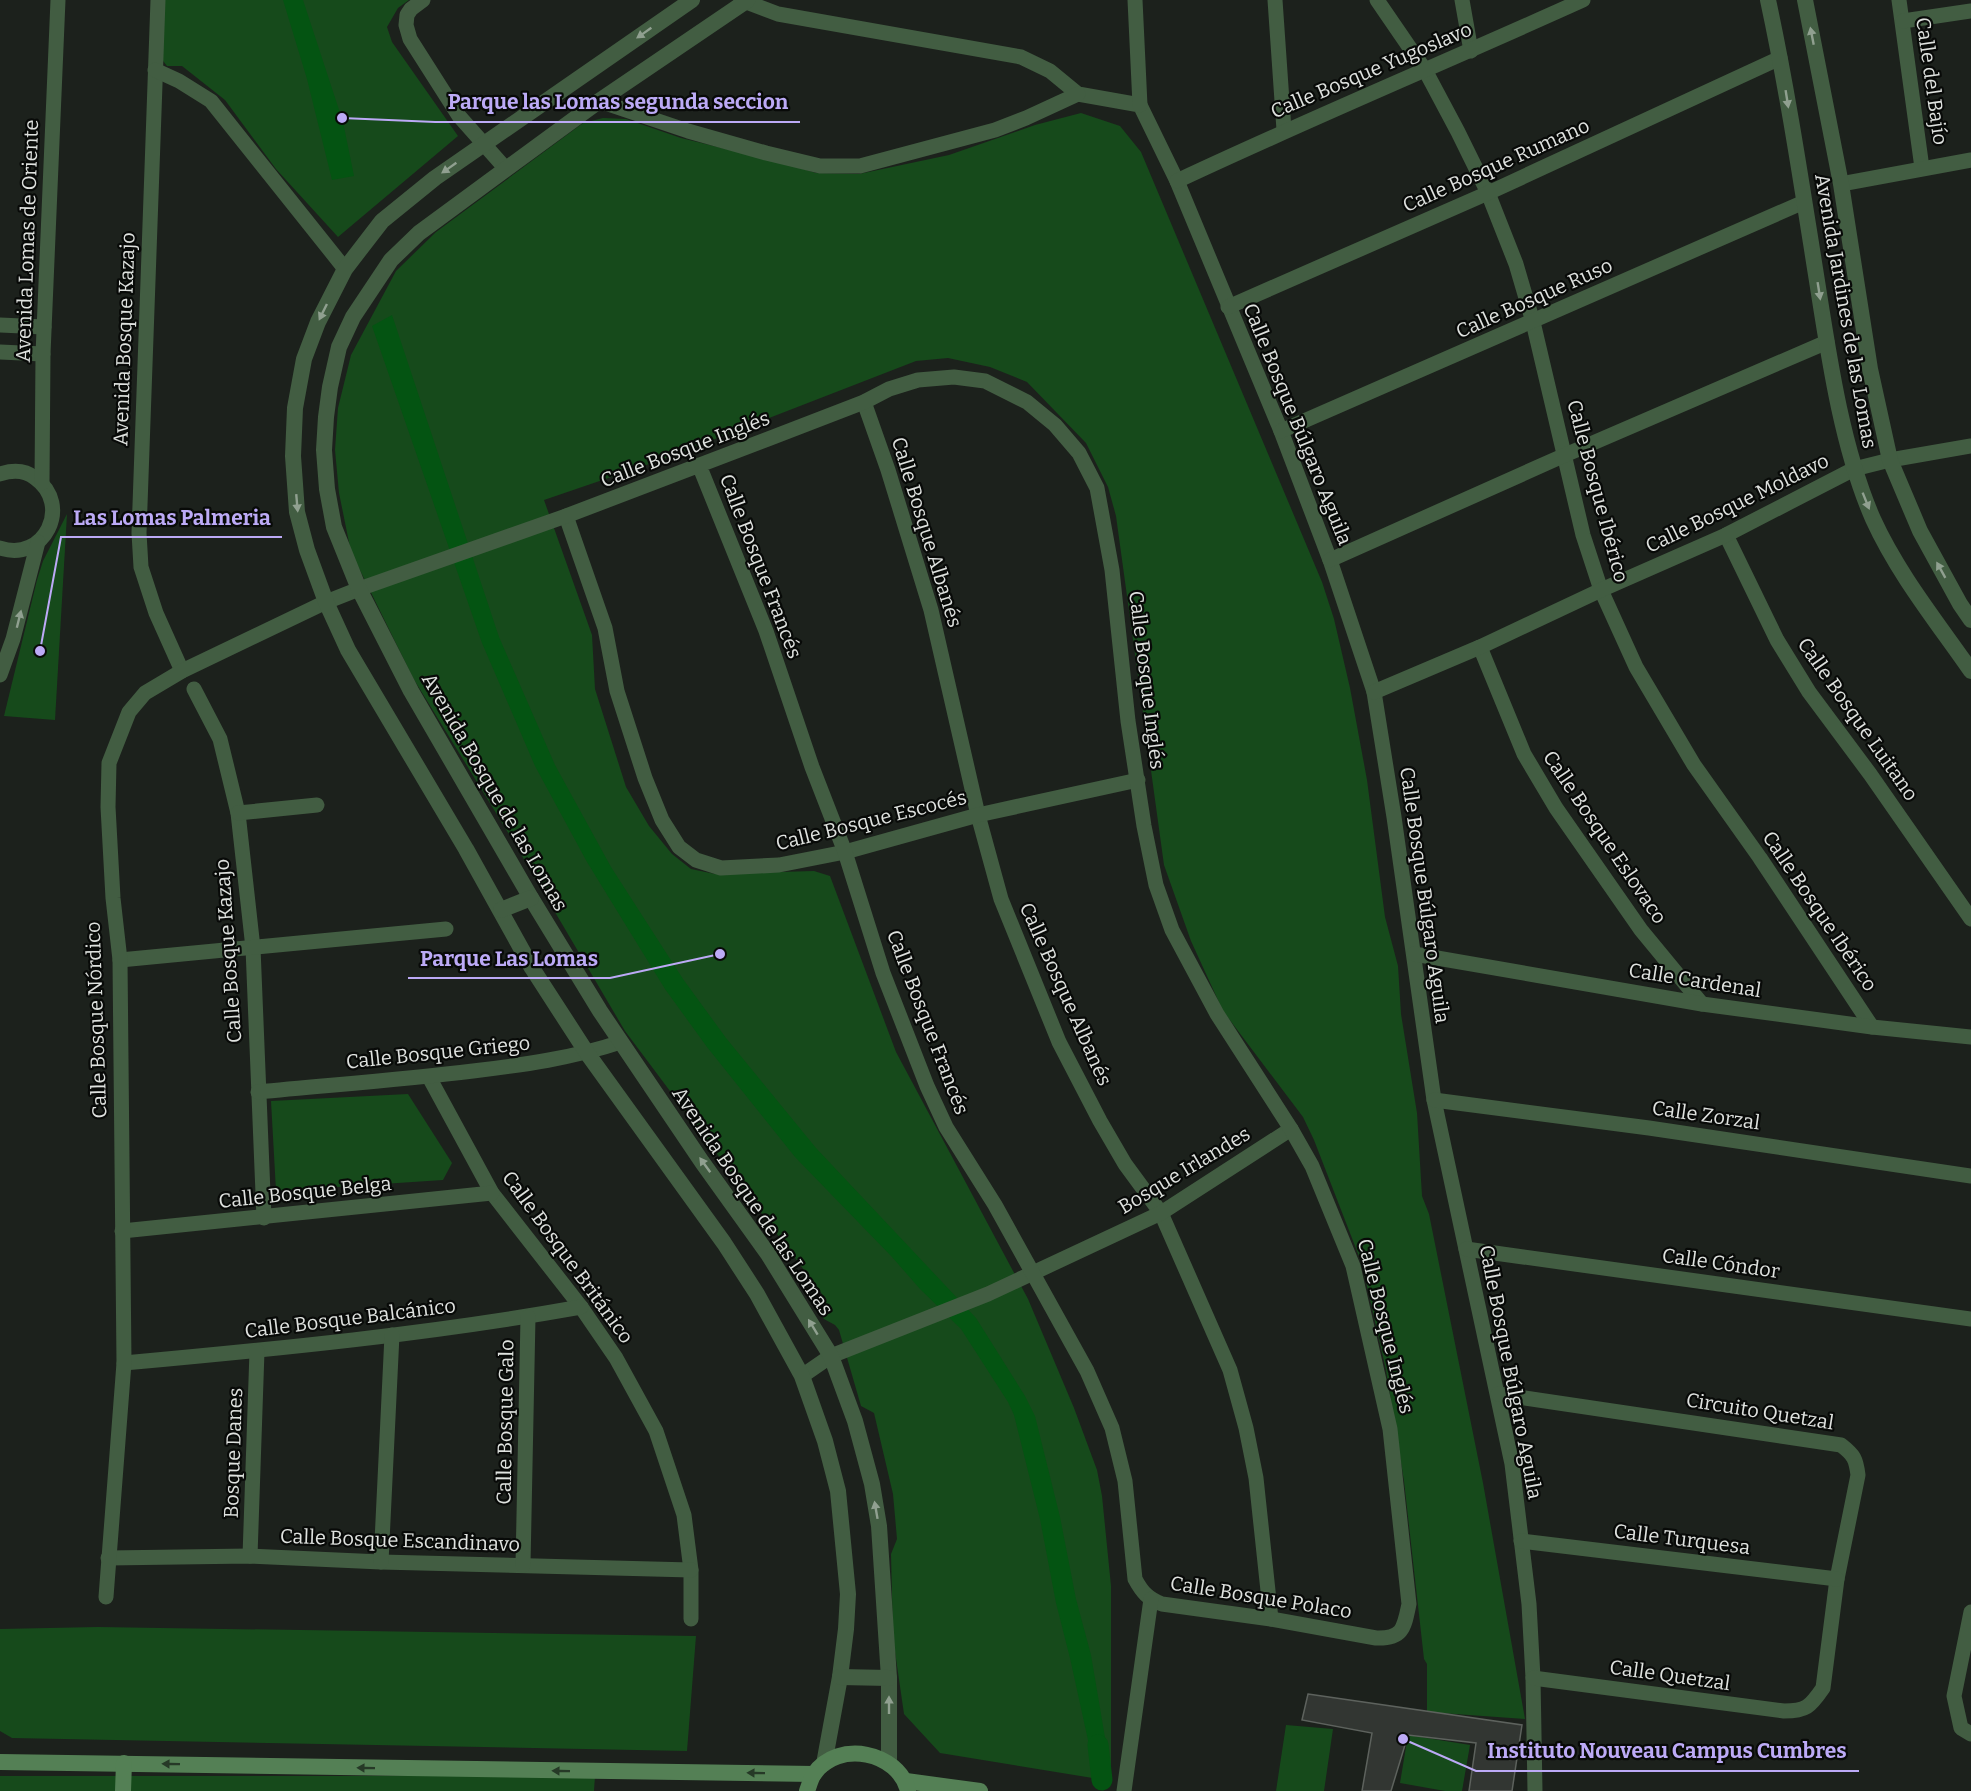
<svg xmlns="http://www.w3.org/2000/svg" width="1971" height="1791" viewBox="0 0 1971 1791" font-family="Bitter,serif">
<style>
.green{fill:#164a1b}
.water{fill:#045412}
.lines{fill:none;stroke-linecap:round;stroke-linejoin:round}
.canal{stroke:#045412;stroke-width:21}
.building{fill:#323632;stroke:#5d625d;stroke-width:1.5}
.minor{stroke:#425d42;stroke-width:15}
.tertiary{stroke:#425d42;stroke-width:16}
.secondary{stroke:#548055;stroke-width:16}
.oneway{fill:#90a090}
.oneway2{fill:#263927}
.labels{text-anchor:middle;stroke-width:4.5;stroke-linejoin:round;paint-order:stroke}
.street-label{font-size:20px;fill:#dfe2df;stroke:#080a08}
.leader{fill:none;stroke:#bcaaf6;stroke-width:2}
.callout-dot{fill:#bcaaf6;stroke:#080a08;stroke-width:2}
.callout-label{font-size:21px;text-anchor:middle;font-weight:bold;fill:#bcaaf6;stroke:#080a08;stroke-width:4.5;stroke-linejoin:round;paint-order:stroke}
</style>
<rect width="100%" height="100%" fill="#1c211c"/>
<g class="green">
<polygon points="165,0 409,0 398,8 387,27 392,42 458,136 338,237 276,169 225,100 182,66 167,66 160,57"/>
<polygon points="1081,113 1120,126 1141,152 1322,582 1334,619 1350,688 1367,780 1385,917 1398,966 1401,1014 1417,1113 1422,1196 1429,1214 1483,1483 1525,1719 1427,1712 1427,1664 1424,1659 1404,1481 1386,1370 1362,1264 1314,1140 1303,1117 1223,1011 1191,941 1164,865 1116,516 1108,487 1086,443 1027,382 990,367 948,358 916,361 661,460 544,500 592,635 595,689 626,787 649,826 672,854 691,869 715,874 814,871 830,876 896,1052 1028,1299 1074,1408 1097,1470 1102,1496 1111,1586 1111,1781 940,1753 904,1714 893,1638 891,1554 897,1539 893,1494 874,1413 861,1406 839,1330 835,1325 824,1319 814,1308 822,1294 625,1031 512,839 413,678 351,552 339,493 335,450 338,408 351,355 396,271 436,232 583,123 603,118 626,119 681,138 784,163 816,173 859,174 949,155 1035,125"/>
<polygon points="67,514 55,720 4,716 37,580 43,561"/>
<polygon points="408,1094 452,1163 443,1180 276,1191 271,1101"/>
<polygon points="98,1627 696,1636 687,1751 12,1738 0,1731 0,1629"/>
<polygon points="1286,1725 1333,1729 1324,1791 1276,1791"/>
<polygon points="1408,1735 1470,1745 1462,1791 1445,1791 1400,1783"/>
<polygon points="0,1776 595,1776 594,1791 0,1791"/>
</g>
<g class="water">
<polygon points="283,0 303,0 343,122 354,176 332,180 307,79"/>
<polygon points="392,315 499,637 555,765 611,867 683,979 726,1038 816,1148 976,1318 1025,1396 1035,1416 1060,1517 1076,1599 1091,1655 1111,1773 1095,1772 1070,1658 1056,1603 1040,1519 1014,1415 1008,1402 961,1329 920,1289 892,1257 795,1157 707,1047 665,989 587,862 535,766 482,643 372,326"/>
</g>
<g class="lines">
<polyline class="canal" points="1098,1745 1102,1780"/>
</g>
<polygon class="building" points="1308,1694 1522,1725 1512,1791 1469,1791 1476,1743 1408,1735 1391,1791 1362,1791 1372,1733 1302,1720"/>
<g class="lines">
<g class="minor">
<polyline points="158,0 139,533 141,567 156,613 182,671"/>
<polyline points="423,0 411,9 407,15 406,25 410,39 459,116 506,169"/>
<polyline points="741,0 778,14 1021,57 1050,71 1078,94 1140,105 1177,181 1281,431 1330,560 1374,692 1394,817 1434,1100 1512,1464 1529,1604 1533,1678 1535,1791"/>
<polyline points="1135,0 1140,105"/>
<polyline points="1275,0 1284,130"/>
<polyline points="1377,0 1425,70 1458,132 1488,193 1516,264 1533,322 1583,535 1601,590 1636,667 1694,765 1760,858 1872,1027"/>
<polyline points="1462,0 1471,51"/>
<polyline points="1899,0 1922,168"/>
<polyline points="1903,21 1971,11"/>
<polyline points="155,70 179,81 211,101 345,269"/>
<polyline points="599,101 688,131 766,153 820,166 860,166 995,130 1026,118 1078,94"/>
<path d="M1177,181C1311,118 1448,61 1583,0"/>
<polyline points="1841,184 1971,160"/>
<polyline points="1228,307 1488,193 1780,58"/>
<polyline points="0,325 44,327"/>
<polyline points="0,352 43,354"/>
<polyline points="864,402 888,470 931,610 978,815 1001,899 1059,1042 1100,1121 1125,1164 1161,1213 1230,1370 1246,1428 1256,1478 1271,1619"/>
<polyline points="1281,431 1804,202"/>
<path d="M0,474C12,470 25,470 35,478C73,505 44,563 0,548"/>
<polyline points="42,483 43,354 58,0"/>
<polyline points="566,516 605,628 617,691 645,778 662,820 679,847 696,860 721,868 779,865 845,852 978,815 1138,780"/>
<polyline points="1726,535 1777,640 1809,692 1870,774 1971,919"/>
<polyline points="1330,560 1565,455 1827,342"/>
<polyline points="1480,647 1524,754 1556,808 1641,930 1702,1004"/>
<polyline points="0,675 13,639 38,542"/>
<polyline points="194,689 220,739 238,813 253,948 264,1218"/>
<polyline points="1374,692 1480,647 1601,590 1726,535 1854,469 1890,460 1971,446"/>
<polyline points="238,813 317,805"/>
<polyline points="1414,954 1702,1004 1872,1027 1971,1037"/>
<polyline points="120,960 446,929"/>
<polyline points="429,1077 492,1193 581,1307 616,1358 656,1431 684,1515 691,1570 691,1619"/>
<path d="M258,1092C329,1085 401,1080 473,1071C523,1065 573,1058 621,1042"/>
<polyline points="1434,1100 1649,1128 1971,1176"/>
<polyline points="122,1231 492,1193"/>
<polyline points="1466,1249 1971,1319"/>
<path d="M124,1363C277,1349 430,1334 581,1307"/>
<polyline points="802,1376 831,1356 988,1294 1161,1213 1291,1129"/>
<path d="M1498,1394L1841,1445C1854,1455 1856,1459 1858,1475L1837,1579L1823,1688C1810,1707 1806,1711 1784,1711L1533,1678"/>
<polyline points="1521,1541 1837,1579"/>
<polyline points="250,1556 257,1351"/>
<polyline points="108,1558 250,1556 381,1562 691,1570"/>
<polyline points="381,1562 392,1335"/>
<polyline points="523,1565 528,1317"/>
<path d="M106,1597L124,1363L120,960L113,898L108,807L109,763L129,712L145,693L182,671L326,602L359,589L566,516L768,439L864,402L889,389L918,380L954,377L985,381L1027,402L1055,425L1079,453L1097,488L1112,570L1128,721L1144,826L1156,885L1172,930L1217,1014L1291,1129L1312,1166L1353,1266L1390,1429L1409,1604C1404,1628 1403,1639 1376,1638L1271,1619L1162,1604C1148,1599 1142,1592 1135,1579L1125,1481L1112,1428L1087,1371L1072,1344L995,1205L946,1127L927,1086L883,973L845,852L812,767L766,631L699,465"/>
<polyline points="1971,1612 1954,1696 1961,1728 1971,1734"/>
<polyline points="1124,1791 1151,1599"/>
</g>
<g class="tertiary">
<polyline points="692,0 435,178 382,221 345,269 318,322 304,359 295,408 293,456 297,512 307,550 326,602 348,650 466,849 532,968 587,1053 724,1243 757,1294 802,1376 825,1441 838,1491 848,1594 846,1629 840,1677 824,1764"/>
<polyline points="748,0 599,101 506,169 419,233 391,260 353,317 339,347 330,387 326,417 324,450 327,489 334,527 359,589 411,691 531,898 600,1011 702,1162 768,1254 831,1356 855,1421 872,1484 879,1526 889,1678 889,1763"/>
<path d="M1768,0C1788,93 1802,187 1817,281C1829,358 1842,448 1873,519C1898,574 1937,622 1971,671"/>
<polyline points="1805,0 1841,184 1870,369 1890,460 1920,531 1960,604 1971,620"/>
<polyline points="501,910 531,898"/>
<polyline points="840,1677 889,1678"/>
</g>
<g class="secondary">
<polyline points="0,1762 814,1774"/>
<polyline points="906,1781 980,1791"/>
<polyline points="123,1791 124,1763"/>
<path d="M807,1791C809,1786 811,1778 814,1774C838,1739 899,1752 908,1791"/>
</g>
</g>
<defs><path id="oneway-solid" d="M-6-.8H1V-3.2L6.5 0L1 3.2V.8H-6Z" transform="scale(1.5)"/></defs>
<g class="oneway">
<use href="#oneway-solid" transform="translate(644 33) rotate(145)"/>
<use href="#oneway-solid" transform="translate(1812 36) rotate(-101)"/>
<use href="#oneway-solid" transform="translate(1787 99) rotate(81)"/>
<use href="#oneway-solid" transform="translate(449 168) rotate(145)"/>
<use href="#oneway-solid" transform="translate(1819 291) rotate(81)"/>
<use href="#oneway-solid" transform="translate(323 312) rotate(116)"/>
<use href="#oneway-solid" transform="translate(1866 501) rotate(68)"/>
<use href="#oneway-solid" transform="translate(297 503) rotate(85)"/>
<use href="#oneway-solid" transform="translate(1941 570) rotate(-119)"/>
<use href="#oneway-solid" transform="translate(19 619) rotate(-76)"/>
<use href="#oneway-solid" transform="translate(705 1165) rotate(-126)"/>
<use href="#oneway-solid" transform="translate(813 1327) rotate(-121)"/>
<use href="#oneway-solid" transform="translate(876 1510) rotate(-100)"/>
<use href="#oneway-solid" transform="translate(889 1705) rotate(-90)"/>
</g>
<g class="oneway2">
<use href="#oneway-solid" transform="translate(171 1764) rotate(-179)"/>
<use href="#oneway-solid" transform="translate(366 1768) rotate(-179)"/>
<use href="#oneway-solid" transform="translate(561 1771) rotate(-179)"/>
<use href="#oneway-solid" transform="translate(756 1773) rotate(-179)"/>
</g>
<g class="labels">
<g class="street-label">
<text transform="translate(1371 70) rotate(-23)" y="7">Calle Bosque Yugoslavo</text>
<text transform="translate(1932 81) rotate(82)" y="7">Calle del Bajío</text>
<text transform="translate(1496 165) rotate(-24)" y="7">Calle Bosque Rumano</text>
<text transform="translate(27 241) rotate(-88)" y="7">Avenida Lomas de Oriente</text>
<text transform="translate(1534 298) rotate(-24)" y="7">Calle Bosque Ruso</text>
<text transform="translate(1846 311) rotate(80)" y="7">Avenida Jardines de las Lomas</text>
<text transform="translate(124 339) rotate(-88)" y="7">Avenida Bosque Kazajo</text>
<text transform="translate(1298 424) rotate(68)" y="7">Calle Bosque Búlgaro Aguila</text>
<text transform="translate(685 449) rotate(-21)" y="7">Calle Bosque Inglés</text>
<text transform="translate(1598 491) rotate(75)" y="7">Calle Bosque Ibérico</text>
<text transform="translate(1737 503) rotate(-26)" y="7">Calle Bosque Moldavo</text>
<text transform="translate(927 532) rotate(73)" y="7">Calle Bosque Albanés</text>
<text transform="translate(761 566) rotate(69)" y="7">Calle Bosque Francés</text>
<text transform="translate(1147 680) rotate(83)" y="7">Calle Bosque Inglés</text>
<text transform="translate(1858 719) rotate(55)" y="7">Calle Bosque Luitano</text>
<text transform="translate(495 792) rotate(60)" y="7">Avenida Bosque de las Lomas</text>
<text transform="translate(871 820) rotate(-14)" y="7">Calle Bosque Escocés</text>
<text transform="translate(1605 837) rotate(56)" y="7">Calle Bosque Eslovaco</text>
<text transform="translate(1425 895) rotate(82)" y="7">Calle Bosque Búlgaro Aguila</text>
<text transform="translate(1820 911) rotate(56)" y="7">Calle Bosque Ibérico</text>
<text transform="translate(228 951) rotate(-94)" y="7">Calle Bosque Kazajo</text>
<text transform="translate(1695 980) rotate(9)" y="7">Calle Cardenal</text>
<text transform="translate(1066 994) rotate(66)" y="7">Calle Bosque Albanés</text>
<text transform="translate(96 1020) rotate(-92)" y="7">Calle Bosque Nórdico</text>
<text transform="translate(928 1022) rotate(69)" y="7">Calle Bosque Francés</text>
<text transform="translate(438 1052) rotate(-6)" y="7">Calle Bosque Griego</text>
<text transform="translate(1706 1115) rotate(8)" y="7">Calle Zorzal</text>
<text transform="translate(1184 1170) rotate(-31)" y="7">Bosque Irlandes</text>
<text transform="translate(305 1192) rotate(-6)" y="7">Calle Bosque Belga</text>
<text transform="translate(753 1201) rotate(56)" y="7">Avenida Bosque de las Lomas</text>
<text transform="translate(568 1257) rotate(54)" y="7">Calle Bosque Británico</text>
<text transform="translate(1721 1263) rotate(8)" y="7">Calle Cóndor</text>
<text transform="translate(350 1318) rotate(-7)" y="7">Calle Bosque Balcánico</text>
<text transform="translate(1386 1326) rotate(76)" y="7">Calle Bosque Inglés</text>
<text transform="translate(1511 1372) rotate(79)" y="7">Calle Bosque Búlgaro Aguila</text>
<text transform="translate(1760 1411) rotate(9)" y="7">Circuito Quetzal</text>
<text transform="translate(505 1422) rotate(-89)" y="7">Calle Bosque Galo</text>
<text transform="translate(233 1453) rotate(-88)" y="7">Bosque Danes</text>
<text transform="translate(1682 1539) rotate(7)" y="7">Calle Turquesa</text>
<text transform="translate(400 1540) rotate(2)" y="7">Calle Bosque Escandinavo</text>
<text transform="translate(1261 1597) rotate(9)" y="7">Calle Bosque Polaco</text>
<text transform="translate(1670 1675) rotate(8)" y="7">Calle Quetzal</text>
</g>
</g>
<path class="leader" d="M342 118L435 122H800M40 651L61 537H282M720 954L610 978H408M1403 1739L1476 1771H1859"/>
<g class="callout-dot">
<circle cx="342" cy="118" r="6"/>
<circle cx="40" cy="651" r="6"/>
<circle cx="720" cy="954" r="6"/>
<circle cx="1403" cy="1739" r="6"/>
</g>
<g class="callout-label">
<text x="618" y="109">Parque las Lomas segunda seccion</text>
<text x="172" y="525">Las Lomas Palmeria</text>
<text x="509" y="966">Parque Las Lomas</text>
<text x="1667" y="1758">Instituto Nouveau Campus Cumbres</text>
</g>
</svg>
